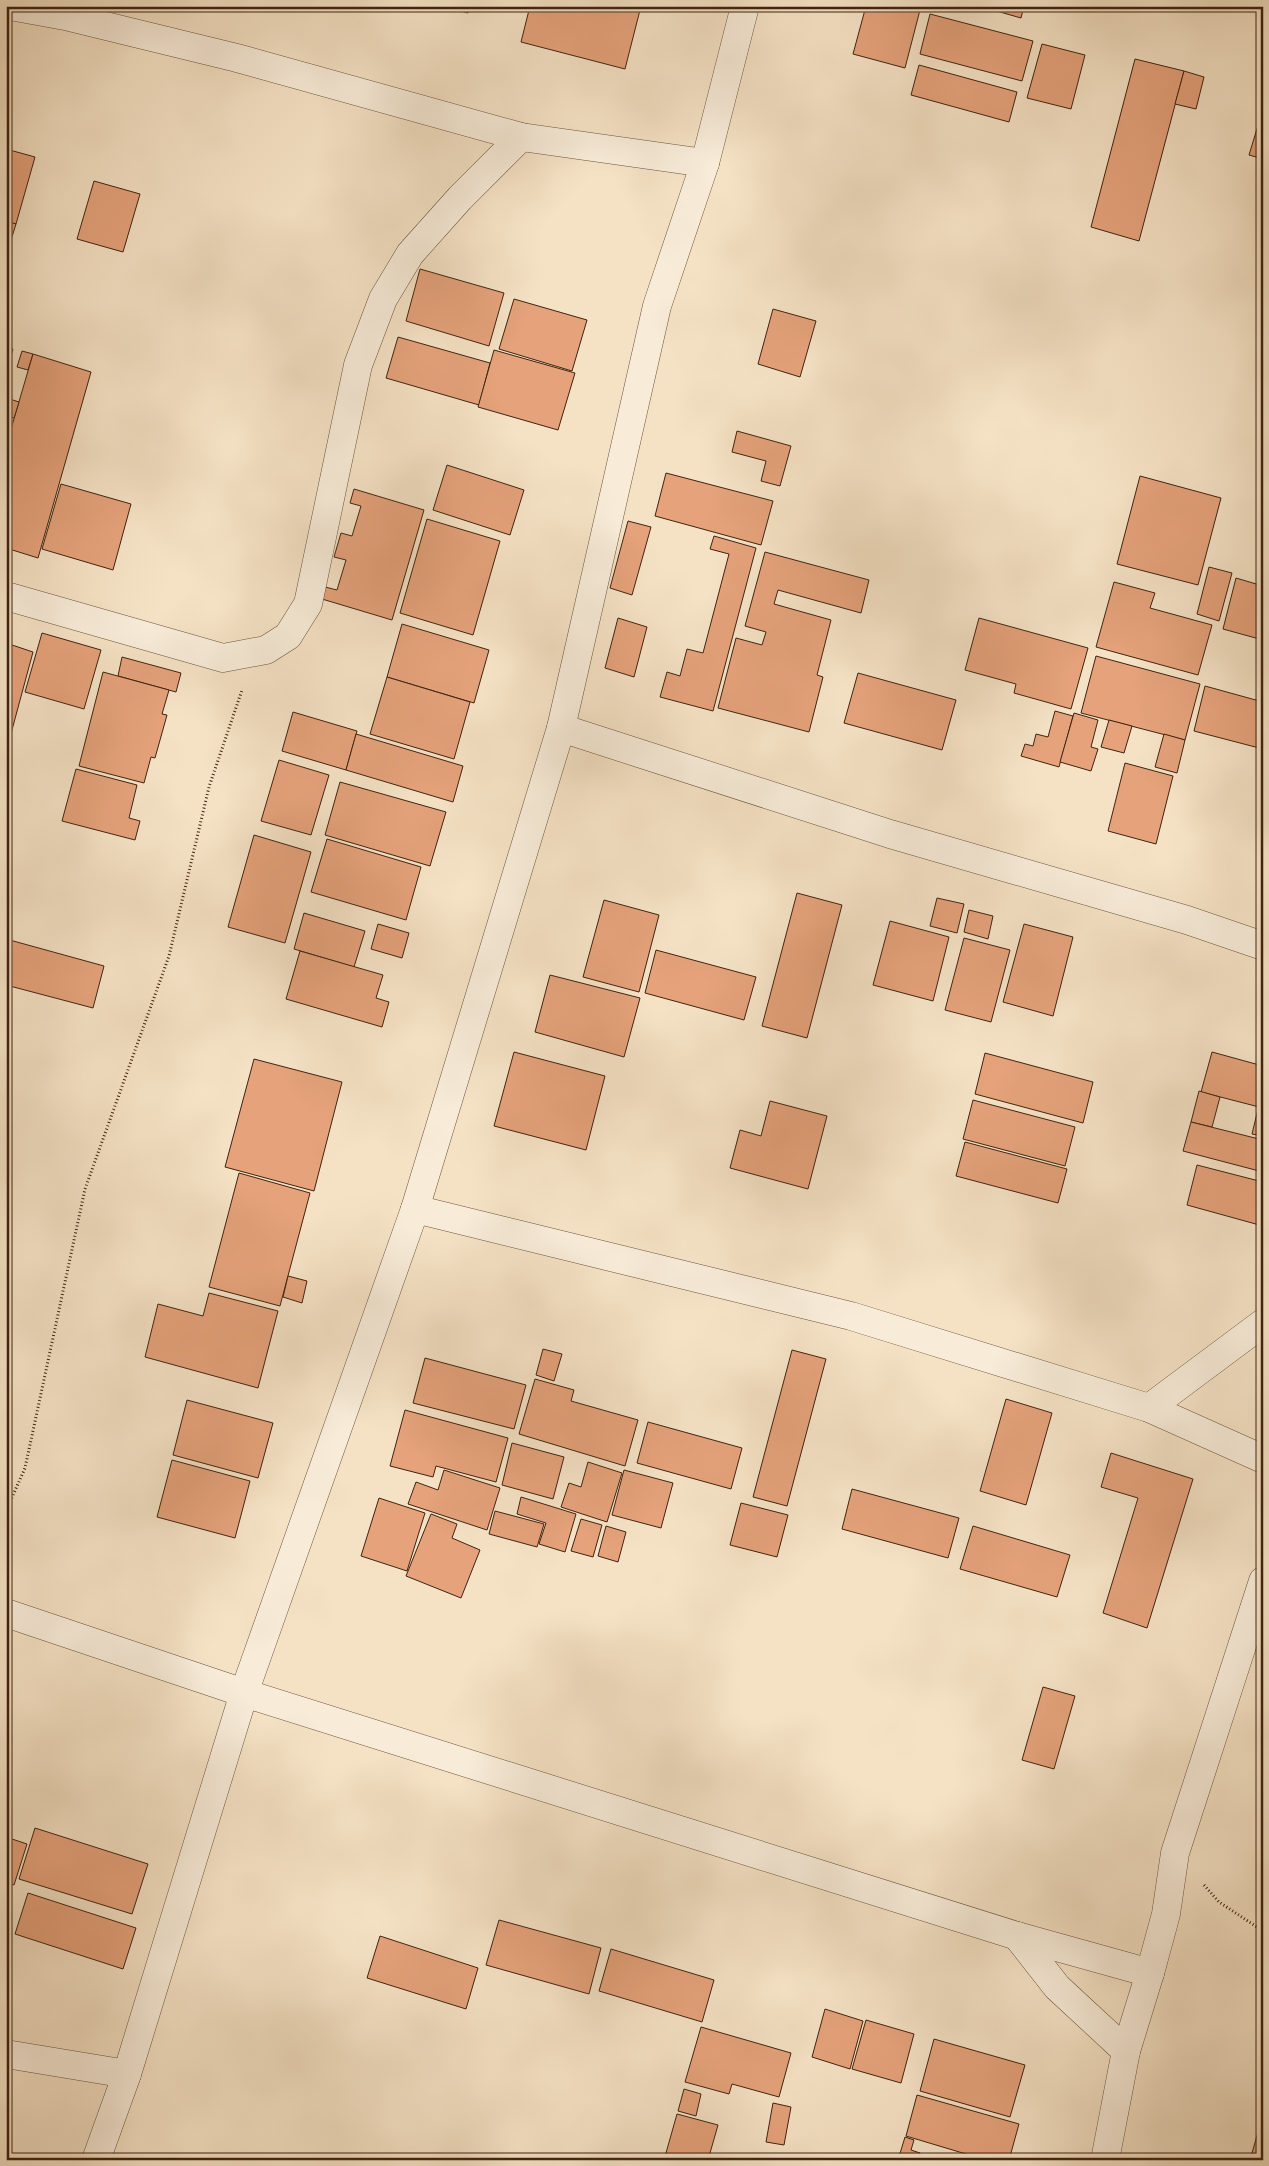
<svg xmlns="http://www.w3.org/2000/svg" width="1269" height="2166" viewBox="0 0 1269 2166" font-family="'IM FELL Double Pica',serif">
<style>
.building{fill:#e5a27b;stroke:#3f2310}
.lines{fill:none;stroke-linecap:round;stroke-linejoin:round}
.minor-casing{stroke:#6c533d;stroke-width:29}
.path{stroke:#3f2310;stroke-width:3;stroke-dasharray:1 2.5;stroke-linecap:butt}
.minor{stroke:#f8ecd9;stroke-width:28}
</style>
<rect width="100%" height="100%" fill="#f5e2c5"/>
<filter id="stains"><feTurbulence type="fractalNoise" baseFrequency=".004" numOctaves="4"/><feColorMatrix values="0 0 0 0 .2 0 0 0 0 .09 0 0 0 0 .02 0 0 0 .5 -.17"/></filter>
<radialGradient id="worn" r=".72"><stop offset=".6" stop-color="#630" stop-opacity="0"/><stop offset="1" stop-color="#630" stop-opacity=".3"/></radialGradient>
<g class="building">
<polygon points="441,6 470,6 468,13"/>
<polygon points="530,6 641,6 625,69 521,42"/>
<polygon points="866,6 921,6 905,68 853,54"/>
<polygon points="979,6 1024,6 1021,18"/>
<polygon points="930,14 1033,41 1022,81 920,54"/>
<polygon points="1042,44 1085,55 1071,109 1027,98"/>
<polygon points="1135,59 1184,71 1139,241 1091,227"/>
<polygon points="919,65 1017,92 1009,122 911,95"/>
<polygon points="1184,71 1204,77 1196,109 1175,104"/>
<polygon points="1263,109 1263,159 1249,155"/>
<polygon points="6,149 35,157 16,224 6,221"/>
<polygon points="94,181 140,194 123,252 77,239"/>
<polygon points="6,221 16,224 6,256"/>
<polygon points="420,269 504,293 489,346 406,321"/>
<polygon points="514,299 587,320 572,371 499,349"/>
<polygon points="773,309 816,321 800,377 758,364"/>
<polygon points="398,337 490,363 479,405 386,378"/>
<polygon points="6,347 13,349 6,374"/>
<polygon points="494,350 575,373 558,430 478,407"/>
<polygon points="22,351 33,354 28,370 17,367"/>
<polygon points="33,354 91,372 38,558 6,548 6,446"/>
<polygon points="7,398 19,402 14,418 6,416"/>
<polygon points="737,431 791,446 780,486 761,481 766,461 732,452"/>
<polygon points="447,465 524,490 510,535 433,510"/>
<polygon points="666,473 773,501 761,545 655,516"/>
<polygon points="1140,476 1221,498 1198,585 1117,564"/>
<polygon points="61,484 131,504 113,570 42,549"/>
<polygon points="354,489 424,510 392,620 322,599 325,587 337,590 346,560 334,557 341,533 352,536 361,506 350,503"/>
<polygon points="427,519 500,541 473,635 400,613"/>
<polygon points="628,521 651,527 632,595 610,588"/>
<polygon points="714,536 756,548 713,711 660,697 667,672 680,676 687,649 703,653 729,554 710,549"/>
<polygon points="765,552 869,580 861,613 778,590 774,604 831,620 817,675 823,677 809,732 718,708 736,638 762,645 766,632 745,626"/>
<polygon points="1209,567 1232,573 1219,621 1197,614"/>
<polygon points="1236,578 1263,586 1263,640 1223,629"/>
<polygon points="1114,582 1155,593 1150,608 1212,625 1198,675 1096,647"/>
<polygon points="618,618 647,627 634,677 605,668"/>
<polygon points="979,618 1088,648 1071,709 1014,693 1016,684 965,670"/>
<polygon points="402,624 489,650 474,703 387,677"/>
<polygon points="42,633 101,650 84,709 25,692"/>
<polygon points="12,645 33,652 9,741 6,740 6,654 9,655"/>
<polygon points="1096,656 1200,684 1185,740 1081,713"/>
<polygon points="122,657 181,673 176,692 118,676"/>
<polygon points="103,672 169,690 162,714 167,715 155,758 151,757 144,783 79,766"/>
<polygon points="858,673 956,700 942,750 844,723"/>
<polygon points="387,677 470,702 454,759 370,734"/>
<polygon points="1205,686 1263,702 1263,749 1194,731"/>
<polygon points="1055,711 1073,716 1059,767 1021,756 1025,744 1033,746 1036,734 1048,737"/>
<polygon points="293,712 357,731 346,770 282,751"/>
<polygon points="1074,713 1098,720 1091,747 1098,749 1091,771 1060,762"/>
<polygon points="1109,720 1132,726 1124,753 1101,747"/>
<polygon points="356,734 463,766 453,802 346,770"/>
<polygon points="1164,734 1185,740 1177,773 1155,767"/>
<polygon points="279,760 329,775 311,835 261,821"/>
<polygon points="1125,763 1173,776 1156,844 1108,831"/>
<polygon points="76,769 137,785 129,818 140,821 135,840 62,821"/>
<polygon points="340,782 446,812 430,866 325,835"/>
<polygon points="254,835 311,852 285,943 228,927"/>
<polygon points="327,839 421,867 406,920 311,892"/>
<polygon points="797,893 842,905 807,1038 762,1026"/>
<polygon points="937,898 964,904 957,933 930,926"/>
<polygon points="604,900 659,915 639,992 583,977"/>
<polygon points="969,910 993,916 988,939 964,932"/>
<polygon points="304,913 365,931 354,967 294,949"/>
<polygon points="890,921 949,937 933,1001 873,985"/>
<polygon points="378,924 409,933 402,958 371,949"/>
<polygon points="1024,924 1073,937 1053,1016 1003,1002"/>
<polygon points="964,938 1010,950 991,1022 945,1010"/>
<polygon points="6,939 104,966 93,1008 6,985"/>
<polygon points="656,950 756,977 744,1020 645,993"/>
<polygon points="300,951 383,975 376,998 389,1002 382,1027 286,999"/>
<polygon points="550,975 640,998 624,1057 535,1032"/>
<polygon points="514,1052 605,1076 586,1150 494,1126"/>
<polygon points="1212,1052 1263,1066 1263,1108 1201,1092"/>
<polygon points="985,1053 1093,1082 1083,1123 975,1094"/>
<polygon points="254,1059 342,1082 314,1191 225,1167"/>
<polygon points="1199,1091 1220,1097 1212,1127 1191,1122"/>
<polygon points="973,1100 1075,1127 1065,1166 963,1139"/>
<polygon points="770,1101 827,1116 808,1189 730,1168 740,1130 761,1136"/>
<polygon points="1258,1109 1263,1111 1263,1136 1252,1134"/>
<polygon points="1191,1122 1263,1140 1263,1172 1183,1151"/>
<polygon points="965,1142 1067,1169 1058,1203 956,1176"/>
<polygon points="1197,1165 1263,1182 1263,1226 1187,1205"/>
<polygon points="239,1173 310,1193 280,1306 209,1287"/>
<polygon points="288,1276 307,1281 302,1303 283,1297"/>
<polygon points="209,1293 278,1311 258,1388 145,1357 158,1304 203,1316"/>
<polygon points="543,1349 562,1354 554,1381 536,1375"/>
<polygon points="792,1350 826,1359 787,1506 753,1497"/>
<polygon points="425,1358 526,1385 514,1429 413,1403"/>
<polygon points="535,1379 574,1390 571,1401 638,1420 625,1466 519,1434"/>
<polygon points="1006,1399 1052,1413 1026,1505 980,1491"/>
<polygon points="187,1400 273,1423 258,1478 173,1455"/>
<polygon points="405,1410 508,1438 496,1482 436,1466 433,1477 390,1466"/>
<polygon points="648,1422 742,1448 731,1489 637,1463"/>
<polygon points="512,1443 564,1457 553,1499 502,1485"/>
<polygon points="1111,1453 1193,1479 1147,1628 1103,1613 1138,1498 1101,1487"/>
<polygon points="172,1460 250,1481 235,1538 157,1517"/>
<polygon points="588,1462 622,1473 607,1522 561,1507 569,1483 581,1487"/>
<polygon points="444,1470 500,1488 487,1530 408,1504 416,1482 438,1490"/>
<polygon points="624,1470 673,1483 661,1528 612,1515"/>
<polygon points="852,1489 959,1518 948,1558 842,1529"/>
<polygon points="521,1497 576,1514 565,1552 539,1544 546,1523 517,1514"/>
<polygon points="379,1498 425,1513 407,1571 361,1556"/>
<polygon points="741,1503 788,1515 777,1557 730,1545"/>
<polygon points="495,1511 544,1524 537,1547 489,1534"/>
<polygon points="431,1514 457,1524 452,1538 480,1550 461,1598 406,1576"/>
<polygon points="581,1519 602,1525 593,1557 571,1551"/>
<polygon points="606,1526 626,1532 618,1562 598,1556"/>
<polygon points="973,1526 1070,1555 1057,1597 960,1569"/>
<polygon points="1043,1687 1075,1696 1054,1769 1022,1760"/>
<polygon points="35,1828 148,1864 132,1914 19,1879"/>
<polygon points="6,1837 27,1844 14,1885 6,1883"/>
<polygon points="28,1893 136,1928 123,1969 15,1934"/>
<polygon points="499,1920 601,1948 589,1994 486,1965"/>
<polygon points="380,1936 478,1968 466,2009 367,1978"/>
<polygon points="611,1949 714,1980 702,2022 599,1991"/>
<polygon points="825,2009 863,2021 850,2069 812,2057"/>
<polygon points="866,2020 914,2034 901,2083 852,2069"/>
<polygon points="701,2027 791,2053 779,2097 732,2084 729,2094 685,2082"/>
<polygon points="934,2039 1025,2065 1010,2117 920,2091"/>
<polygon points="684,2089 701,2094 696,2116 678,2111"/>
<polygon points="917,2095 1019,2124 1009,2160 986,2160 906,2136"/>
<polygon points="773,2103 791,2107 784,2145 766,2142"/>
<polygon points="677,2114 718,2125 708,2160 664,2160"/>
<polygon points="1260,2125 1263,2126 1263,2160 1250,2160"/>
<polygon points="905,2137 914,2140 911,2150 920,2153 918,2160 898,2160"/>
</g>
<g class="lines">
<g class="minor-casing">
<g id="minor">
<polyline points="10,6 65,16 237,58 521,137 705,163"/>
<polyline points="6,596 223,658 266,650 288,636 308,604 358,365 383,299 410,254 460,198 521,137"/>
<polyline points="561,728 890,834 1187,920 1263,946"/>
<polyline points="415,1209 851,1316 1149,1408 1263,1459"/>
<polyline points="1149,1408 1263,1323"/>
<polyline points="6,1613 244,1693 1017,1936 1150,1973"/>
<polyline points="1017,1936 1057,1987 1126,2051"/>
<polyline points="6,2054 127,2074"/>
<polyline points="96,2160 127,2074 244,1693 415,1209 561,728 657,306 705,163 745,6"/>
<polyline points="1105,2160 1126,2051 1150,1973 1166,1914 1175,1853 1263,1581"/>
</g>
</g>
<g class="path">
<polyline points="6,1511 25,1468 85,1189 169,956 209,787 242,690"/>
<polyline points="1204,1885 1219,1902 1263,1931"/>
</g>
<use href="#minor" class="minor"/>
</g>
<rect width="1269" height="2166" fill="none" stroke="#f5e2c5" stroke-width="25"/>
<rect x="8" y="8" width="1254" height="2151" fill="none" stroke="#3f2310" stroke-width="2.5"/>
<rect x="12" y="12" width="1244" height="2141" fill="none" stroke="#3f2310"/>
<rect width="100%" height="100%" filter="url(#stains)"/>
<rect width="100%" height="100%" fill="url(#worn)"/>
</svg>
